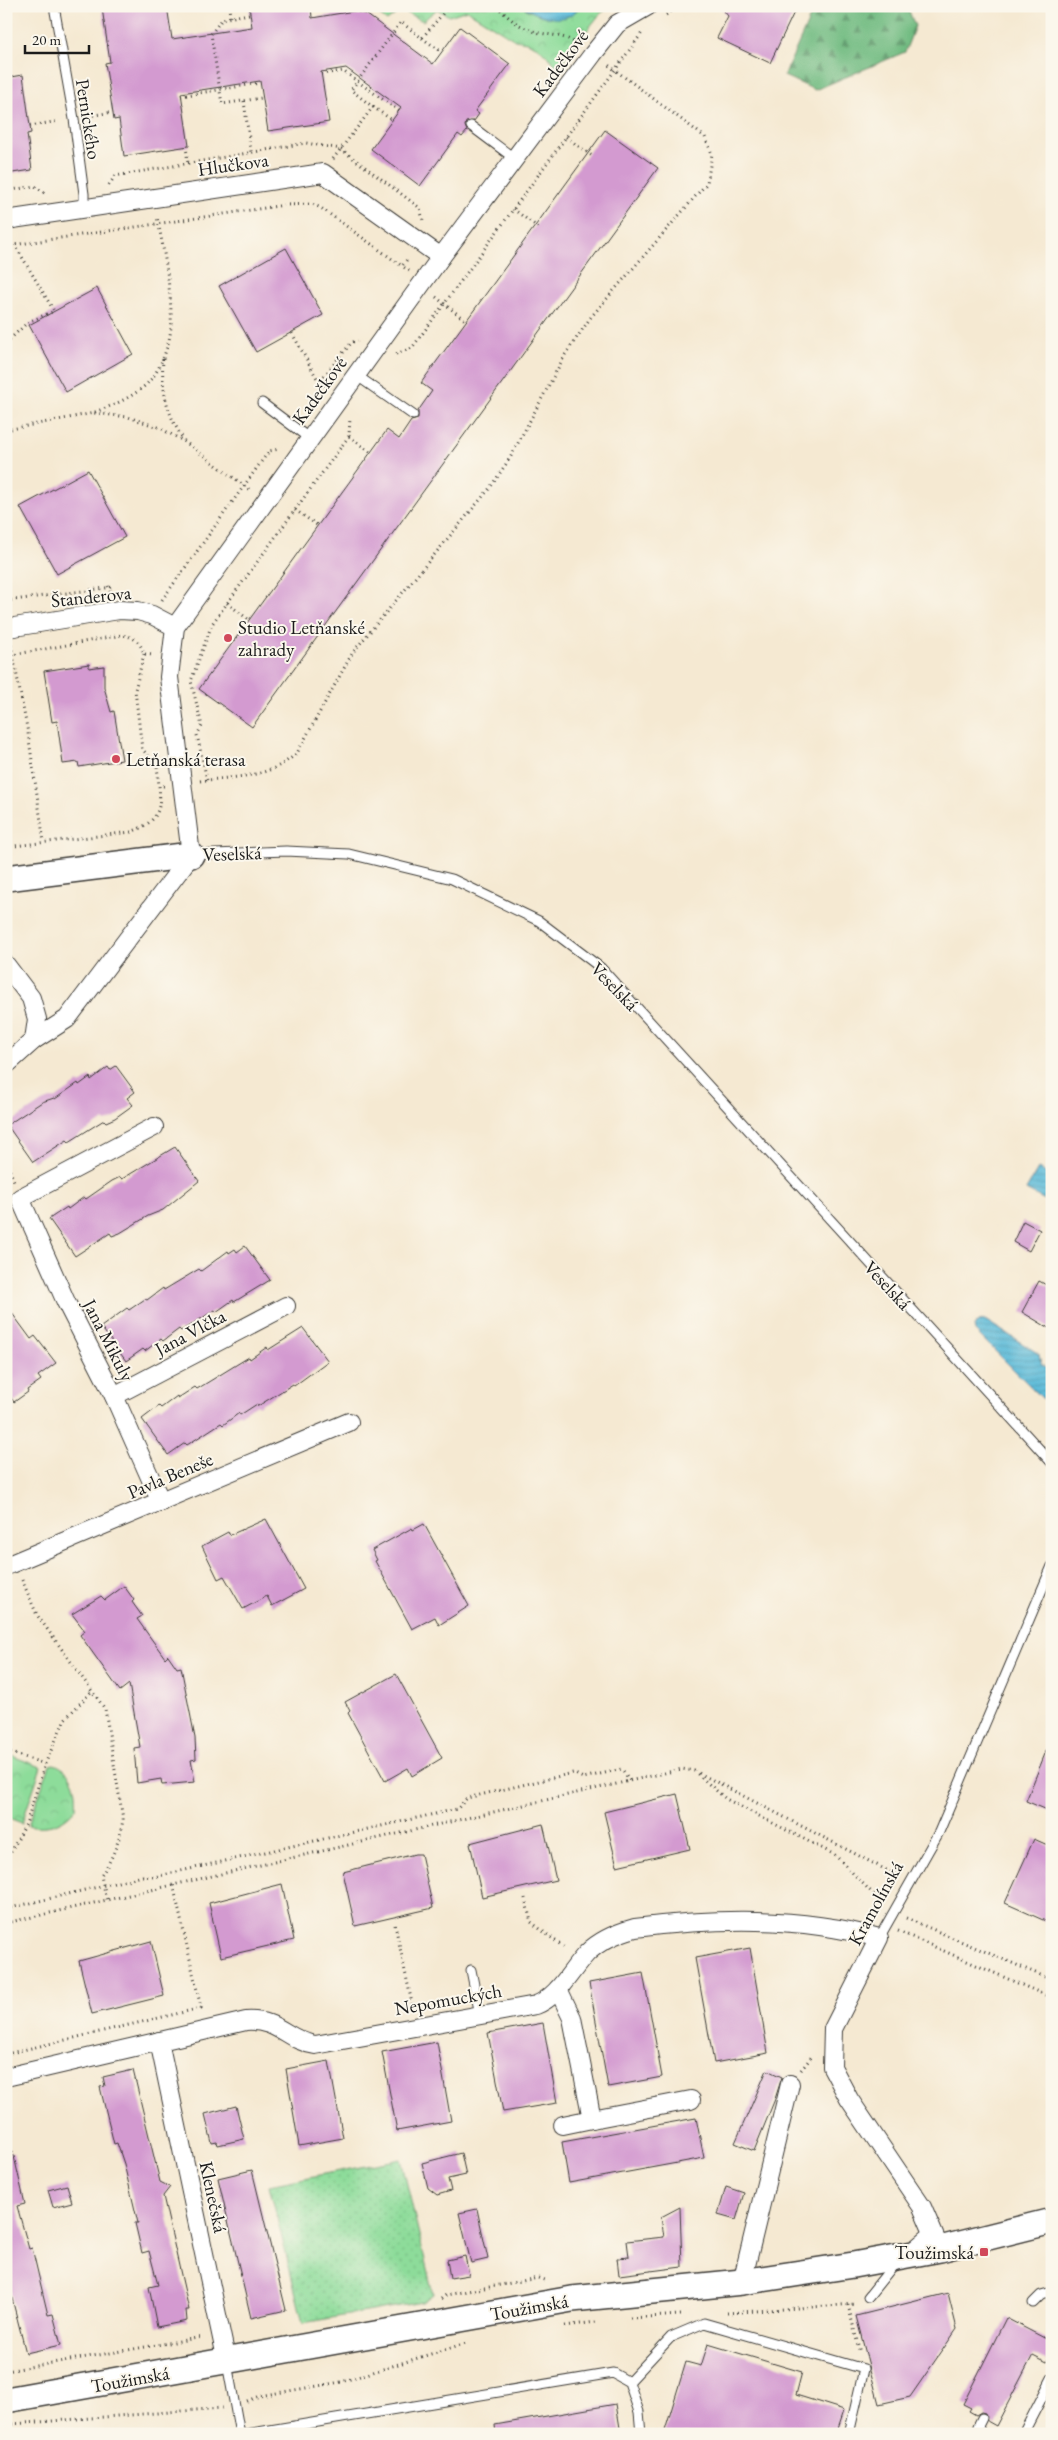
<svg xmlns="http://www.w3.org/2000/svg" width="1058" height="2440" viewBox="0 0 1058 2440" font-family="'EB Garamond',serif">
<style>
.grass{fill:url(#grass-dots);stroke:#547c5b}
.forest{fill:url(#forest-firs);stroke:#476c4f}
.park{fill:url(#park-crowns);stroke:#547c5b}
.water{fill:url(#water-rules);stroke:#3b6b7a}
.building{fill:#d39ad0}
.lines{fill:none;stroke-linecap:round;stroke-linejoin:round}
.lane-casing{stroke:#3d3b37;stroke-width:11}
.street-casing{stroke:#3d3b37;stroke-width:20}
.secondary-casing{stroke:#3d3b37;stroke-width:28}
.path{stroke:#3d3b37;stroke-width:3;stroke-dasharray:1 4;stroke-linecap:butt}
.lane{stroke:#fff;stroke-width:9}
.street{stroke:#fff;stroke-width:18}
.secondary{stroke:#fff;stroke-width:25}
.poi-dot{fill:#d1495b;stroke:#fbf7ec;stroke-width:2}
.labels{text-anchor:middle;stroke-width:4;stroke-linejoin:round;paint-order:stroke}
.street-label{font-size:19px;fill:#1c1c1c;stroke:#fbf7ec}
.poi-label{font-size:19px;fill:#1c1c1c;stroke:#fbf7ec;text-anchor:start}
</style>
<defs>
<pattern id="grass-dots" width="8" height="8" patternUnits="userSpaceOnUse" patternTransform="scale(1.25)"><rect width="8" height="8" fill="#8ddc9a"/><path d="M2 2h.1M6 6h.1" fill="none" stroke="#79bc84" stroke-width="1.8" stroke-linecap="round"/></pattern>
<pattern id="forest-firs" width="22" height="20" patternUnits="userSpaceOnUse" patternTransform="scale(1.25)"><rect width="22" height="20" fill="#72bc82"/><path d="M5 1l3.5 6h-7zM16 11l3.5 6h-7z" fill="#5d986a"/></pattern>
<pattern id="park-crowns" width="20" height="18" patternUnits="userSpaceOnUse" patternTransform="scale(1.25)"><rect width="20" height="18" fill="#8ddc9a"/><path d="M2 6a3 3 0 1 1 6 0M12 15a3 3 0 1 1 6 0" fill="none" stroke="#79bc84"/></pattern>
<pattern id="water-rules" width="6" height="5" patternUnits="userSpaceOnUse" patternTransform="scale(1.25)"><rect width="6" height="5" fill="#5abad8"/><path d="M0 2.5h6" fill="none" stroke="#4e9fb9"/></pattern>
</defs>
<rect width="100%" height="100%" fill="#fbf7ec"/>
<filter id="ink" filterUnits="userSpaceOnUse"><feTurbulence type="fractalNoise" baseFrequency=".02" numOctaves="2"/><feDisplacementMap in="SourceGraphic" scale="10" xChannelSelector="R" yChannelSelector="G"/><feConvolveMatrix kernelMatrix="1 2 1 2 8 2 1 2 1" color-interpolation-filters="sRGB"/></filter>
<filter id="wash" filterUnits="userSpaceOnUse"><feTurbulence type="fractalNoise" baseFrequency=".0096" numOctaves="4" result="noise"/><feDisplacementMap in="SourceGraphic" scale="20" xChannelSelector="R" yChannelSelector="G"/><feGaussianBlur stdDeviation="1.12" result="paint"/><feColorMatrix in="noise" values="0 0 0 0 0 0 0 0 0 0 0 0 0 0 0 0 0 1.4 0 .05"/><feComposite in="paint" operator="in"/></filter>
<g filter="url(#wash)">
<rect width="100%" height="100%" fill="#f5e9d2"/>
<polygon class="grass" points="401,2159 433,2294 422,2302 303,2323 269,2185"/>
<polygon class="forest" points="815,6 907,6 915,26 905,52 815,90 784,76"/>
<g class="park">
<polygon points="368,6 522,6 529,11 611,6 600,14 558,67 538,47 527,42 515,40 467,10 449,16 437,9 423,21 401,10 387,21"/>
<polygon points="7,1754 41,1767 22,1823 6,1817"/>
<path d="M54,1764C73,1770 78,1790 76,1808C64,1824 48,1829 28,1825L50,1765Z"/>
</g>
<g class="water">
<path d="M522,6H580C567,27 539,17 522,6Z"/>
<polygon points="1038,1169 1052,1176 1052,1188 1045,1200 1026,1190"/>
<polygon points="985,1320 1039,1354 1041,1364 1052,1372 1051,1407 975,1331 974,1326 979,1321"/>
</g>
<g id="blocks">
<g class="building">
<polygon points="115,6 167,6 172,39 252,27 249,6 311,6 312,18 354,11 366,14 433,64 460,27 510,64 475,111 479,114 474,121 466,122 465,126 467,131 462,137 458,134 420,186 371,149 401,108 346,68 321,72 329,122 268,131 260,81 181,93 189,146 124,156 119,119 114,120 105,63 110,62 102,8"/>
<polygon points="720,6 797,6 770,63 717,38 728,16"/>
<polygon points="23,75 31,133 27,134 32,170 6,174 6,78"/>
<polygon points="605,130 658,168 252,727 199,689 387,430 399,439 411,421 418,419 418,411 432,391 421,383"/>
<polygon points="286,248 323,315 256,352 219,286"/>
<polygon points="97,288 133,354 66,392 29,325"/>
<polygon points="88,470 125,537 57,574 20,507"/>
<polygon points="89,664 89,668 104,666 104,687 111,712 114,711 122,760 79,767 78,762 63,764 57,721 52,722 44,671"/>
<polygon points="116,1066 135,1092 127,1098 133,1105 115,1118 106,1122 104,1120 69,1142 67,1140 33,1162 7,1125 42,1102 54,1098 55,1099 78,1083 79,1085 90,1077 91,1080 108,1067 110,1070"/>
<polygon points="175,1147 199,1181 163,1210 148,1216 120,1233 112,1236 110,1233 75,1256 49,1219 67,1207 68,1209 84,1197 86,1199 112,1181 120,1177 122,1179"/>
<polygon points="1023,1221 1040,1230 1029,1251 1013,1242"/>
<polygon points="245,1246 270,1280 234,1302 233,1300 216,1312 215,1310 181,1331 179,1329 163,1341 161,1339 145,1351 143,1349 126,1361 101,1327 127,1308 129,1310 145,1299 147,1300 163,1288 164,1290 199,1269 201,1271 228,1251 229,1253 235,1249 237,1252"/>
<polygon points="1039,1281 1052,1288 1052,1330 1022,1312"/>
<polygon points="6,1305 31,1339 35,1336 56,1363 38,1376 41,1380 27,1390 28,1392 14,1402 6,1391"/>
<polygon points="303,1328 328,1361 294,1386 293,1384 258,1406 257,1404 240,1415 239,1413 223,1425 221,1423 187,1445 185,1443 168,1455 142,1419 159,1406 161,1408 177,1396 178,1398 195,1387 197,1389 249,1357 250,1359 267,1347 268,1350"/>
<polygon points="266,1519 304,1589 272,1606 267,1596 243,1609 224,1576 218,1579 202,1546 228,1532 230,1535"/>
<polygon points="424,1524 469,1606 439,1625 435,1617 412,1629 375,1561 377,1560 372,1550 412,1528 413,1530"/>
<polygon points="124,1586 134,1600 132,1602 142,1616 137,1619 165,1658 168,1655 177,1668 181,1667 195,1738 196,1759 191,1760 195,1782 162,1785 161,1779 137,1783 134,1748 140,1747 129,1684 120,1691 80,1635 85,1631 72,1614 101,1596 105,1600"/>
<polygon points="396,1674 442,1758 412,1776 408,1768 385,1781 348,1713 350,1711 345,1702"/>
<polygon points="1051,1739 1052,1739 1052,1812 1026,1801"/>
<polygon points="677,1794 690,1849 617,1866 604,1812"/>
<polygon points="543,1824 556,1880 482,1897 470,1843"/>
<polygon points="1034,1839 1052,1847 1052,1924 1005,1903"/>
<polygon points="415,1854 421,1854 433,1908 355,1926 343,1872"/>
<polygon points="282,1884 294,1940 221,1957 209,1903"/>
<polygon points="151,1941 164,1996 92,2014 79,1961"/>
<polygon points="750,1948 768,2053 714,2063 695,1958"/>
<polygon points="643,1973 662,2077 608,2087 589,1983"/>
<polygon points="543,2023 557,2103 503,2112 488,2033"/>
<polygon points="437,2042 451,2121 397,2131 382,2052"/>
<polygon points="329,2061 343,2138 299,2146 286,2069"/>
<polygon points="133,2070 160,2182 170,2187 163,2196 189,2310 186,2310 187,2321 157,2327 149,2287 158,2285 149,2251 142,2253 135,2223 138,2223 124,2164 117,2143 114,2144 100,2087 105,2086 103,2077"/>
<polygon points="767,2070 782,2077 775,2099 754,2151 735,2143"/>
<polygon points="236,2106 244,2139 218,2145 217,2142 212,2143 205,2114"/>
<polygon points="696,2118 704,2158 569,2183 562,2142"/>
<polygon points="13,2152 25,2204 17,2206 29,2249 32,2248 48,2315 53,2314 61,2345 26,2353 6,2275 6,2153"/>
<polygon points="461,2153 466,2175 448,2179 451,2191 437,2195 428,2188 422,2163"/>
<polygon points="252,2170 286,2310 251,2318 218,2178"/>
<polygon points="67,2185 72,2202 53,2207 48,2190"/>
<polygon points="726,2187 744,2193 736,2220 718,2215"/>
<polygon points="680,2207 682,2267 619,2275 617,2258 629,2257 627,2241 664,2237 661,2217"/>
<polygon points="477,2209 488,2259 471,2263 459,2213"/>
<polygon points="465,2256 469,2275 450,2278 447,2260"/>
<polygon points="948,2293 957,2329 910,2397 879,2404 856,2316"/>
<polygon points="1006,2318 1052,2342 1052,2351 1047,2362 1033,2355 996,2426 987,2421 985,2413 981,2412 976,2415 969,2411 971,2408 963,2404"/>
<polygon points="708,2344 802,2372 796,2395 844,2410 836,2434 664,2434 686,2362 701,2366"/>
<polygon points="616,2404 621,2434 496,2434 495,2425"/>
</g>
</g>
</g>
<g filter="url(#ink)">
<use href="#blocks" fill-opacity="0" stroke="#3d3b37" stroke-width="1"/>
<g class="lines">
<g class="lane-casing">
<g id="lane">
<polyline points="54,6 74,119 84,194 84,207"/>
<polyline points="471,126 515,159"/>
<polyline points="356,375 413,415"/>
<polyline points="262,403 310,439"/>
<polyline points="191,855 286,851 349,854 452,879 539,921 601,968 1052,1463"/>
<polyline points="879,1938 939,1832 1052,1566"/>
<polyline points="471,1970 480,2015"/>
<polyline points="910,2248 932,2229"/>
<polyline points="868,2297 896,2262"/>
<polyline points="1033,2303 1041,2295 1052,2292"/>
<polyline points="227,2363 240,2434"/>
<polyline points="629,2382 671,2337 704,2323 864,2369 849,2434"/>
<polyline points="246,2434 613,2373 629,2382 639,2412 641,2434"/>
<polyline points="981,2434 978,2426 982,2418"/>
<polyline points="1023,2434 1052,2378"/>
</g>
</g>
<g class="street-casing">
<g id="street">
<polyline points="6,220 323,173 441,257"/>
<polyline points="8,628 119,610 138,611 152,615 175,627"/>
<polyline points="6,965 31,998 37,1019 34,1040 6,1065"/>
<polyline points="34,1040 67,1019 191,855 169,677 175,627 441,257 593,54 617,24 648,6"/>
<polyline points="154,1127 20,1198 66,1302 114,1396 161,1502"/>
<polyline points="114,1396 286,1306"/>
<polyline points="6,1566 349,1422"/>
<polyline points="558,1989 572,2018 592,2119 691,2100"/>
<polyline points="159,2041 227,2362"/>
<path d="M6,2077L246,2021C279,2019 286,2040 315,2045L536,2005C559,1996 570,1971 587,1953C600,1940 617,1933 635,1928C717,1918 798,1916 879,1938L833,2029L832,2067L849,2099L922,2207L940,2249"/>
<polyline points="563,2125 592,2119"/>
<polyline points="742,2282 790,2084"/>
</g>
</g>
<g class="secondary-casing">
<g id="secondary">
<polyline points="6,878 191,855"/>
<polyline points="6,2400 572,2299 742,2282 853,2265 940,2249 1052,2221"/>
</g>
</g>
<g class="path">
<polyline points="229,6 230,18"/>
<path d="M497,6C509,19 522,29 540,33C555,36 564,35 577,44"/>
<polyline points="249,14 222,19 211,34 222,104 262,98"/>
<polyline points="666,15 682,6"/>
<polyline points="422,38 442,52"/>
<polyline points="321,74 343,71 399,111"/>
<polyline points="181,96 260,83"/>
<polyline points="244,101 251,153"/>
<polyline points="373,107 392,120"/>
<polyline points="88,116 113,112"/>
<polyline points="30,126 59,121"/>
<polyline points="566,137 592,156"/>
<polyline points="186,146 188,164"/>
<polyline points="333,159 373,107 351,90 401,22 422,38 446,10 453,6"/>
<polyline points="109,185 115,176 306,143 341,149 420,208 423,220"/>
<polyline points="6,191 35,186 47,195"/>
<polyline points="513,209 539,228"/>
<polyline points="6,246 285,205 312,204 321,208 402,266"/>
<polyline points="409,271 402,266 409,257"/>
<polyline points="436,297 465,320"/>
<polyline points="292,333 319,382"/>
<polyline points="6,343 28,322 54,311 15,245"/>
<polyline points="396,354 412,348 642,33"/>
<path d="M163,359C161,389 167,415 184,440"/>
<polyline points="325,386 319,382 352,342 358,341"/>
<path d="M95,412C116,404 142,394 155,374C162,363 168,347 170,335C175,308 163,245 157,217"/>
<polyline points="6,430 94,413 128,417 158,427 185,442 250,490"/>
<polyline points="349,436 370,452"/>
<polyline points="295,510 317,525"/>
<polyline points="108,586 111,593"/>
<polyline points="162,600 269,451 279,449"/>
<polyline points="6,601 113,587"/>
<polyline points="227,603 248,619"/>
<polyline points="11,645 28,733 44,842"/>
<polyline points="144,654 135,690 142,749 157,765 159,786"/>
<path d="M6,656L122,635C134,637 140,641 144,654L153,655"/>
<polyline points="207,780 197,735 202,726 191,681 212,624 349,436 350,418"/>
<path d="M200,781C236,776 269,779 297,753L353,652L490,488L510,458L565,355L591,317L707,183L712,154L705,137L607,64"/>
<path d="M6,847L131,832C156,822 162,813 159,786H164"/>
<polyline points="6,1161 14,1181"/>
<path d="M22,1580L37,1615L105,1709L123,1819C120,1841 113,1857 101,1876L107,1900"/>
<polyline points="6,1751 45,1764"/>
<polyline points="699,1773 898,1876"/>
<polyline points="6,1861 26,1824 45,1764 65,1719 92,1691"/>
<polyline points="525,1898 531,1922 566,1949"/>
<polyline points="6,1909 143,1876 154,1877 457,1809 467,1798 573,1773 583,1778 622,1769 630,1781"/>
<polyline points="906,1918 1052,1980"/>
<polyline points="6,1923 682,1769 694,1771 726,1799 835,1855 882,1903"/>
<polyline points="395,1925 413,2008"/>
<polyline points="898,1931 1052,1998"/>
<polyline points="6,2054 201,2008 173,1884"/>
<polyline points="801,2070 813,2055"/>
<polyline points="441,2299 446,2295 538,2278 544,2280"/>
<polyline points="848,2305 860,2353"/>
<polyline points="727,2313 855,2304"/>
<polyline points="630,2318 681,2315"/>
<polyline points="565,2326 596,2322"/>
<polyline points="6,2371 203,2337"/>
<polyline points="247,2401 259,2396 341,2382 466,2343"/>
<polyline points="12,2424 222,2408"/>
</g>
<use href="#lane" class="lane"/>
<use href="#street" class="street"/>
<use href="#secondary" class="secondary"/>
</g>
</g>
<g class="poi-dot">
<circle cx="228" cy="638" r="5"/>
<circle cx="116" cy="759" r="5"/>
<rect x="979" y="2247" width="10" height="10" rx="2.5"/>
</g>
<g class="labels">
<g class="street-label">
<text transform="translate(560 63) rotate(-53)" y="7">Kadečkové</text>
<text transform="translate(89 119) rotate(81)" y="7">Pernického</text>
<text transform="translate(233 164) rotate(-8)" y="7">Hlučkova</text>
<text transform="translate(319 390) rotate(-54)" y="7">Kadečkové</text>
<text transform="translate(91 596) rotate(-6)" y="7">Štanderova</text>
<text transform="translate(232 853) rotate(-2)" y="7">Veselská</text>
<text transform="translate(615 986) rotate(46)" y="7">Veselská</text>
<text transform="translate(888 1285) rotate(47)" y="7">Veselská</text>
<text transform="translate(190 1332) rotate(-28)" y="7">Jana Vlčka</text>
<text transform="translate(109 1340) rotate(63)" y="7">Jana Mikuly</text>
<text transform="translate(170 1475) rotate(-23)" y="7">Pavla Beneše</text>
<text transform="translate(875 1903) rotate(-61)" y="7">Kramolínská</text>
<text transform="translate(448 1999) rotate(-10)" y="7">Nepomuckých</text>
<text transform="translate(214 2197) rotate(78)" y="7">Klenečská</text>
<text transform="translate(529 2307) rotate(-10)" y="7">Toužimská</text>
<text transform="translate(130 2379) rotate(-10)" y="7">Toužimská</text>
</g>
<g class="poi-label">
<text x="238" y="634">Studio Letňanské<tspan x="238" dy="22">zahrady</tspan></text>
<text x="126" y="766">Letňanská terasa</text>
<text x="974" y="2259" text-anchor="end">Toužimská</text>
</g>
</g>
<rect width="1058" height="2440" fill="none" stroke="#fbf7ec" stroke-width="25"/>
<path d="M25 45v8h64v-8" fill="none" stroke="#1c1c1c" stroke-width="2.5"/>
<text x="32" y="45" font-size="15" fill="#1c1c1c" stroke="#fbf7ec" stroke-width="4" paint-order="stroke">20 m</text>
</svg>
